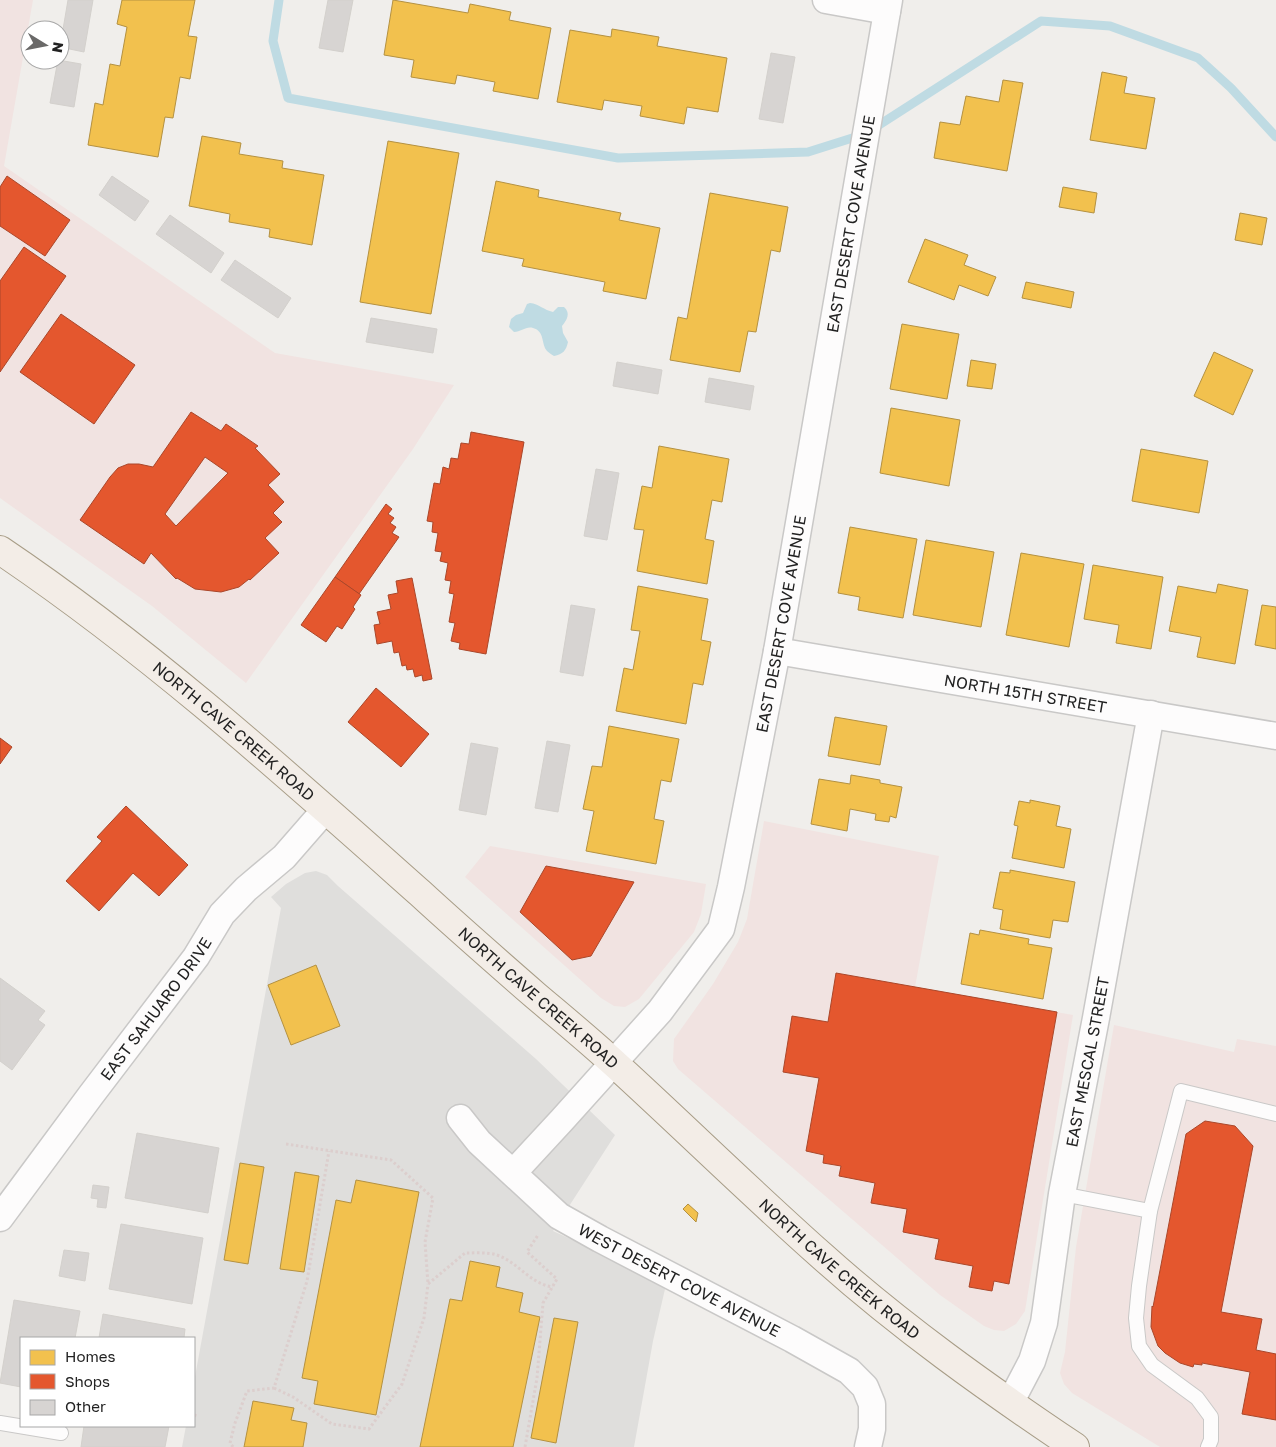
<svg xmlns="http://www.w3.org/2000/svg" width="1276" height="1447" viewBox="0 0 1276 1447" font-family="'Golos Text',sans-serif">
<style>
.residential{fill:#dfdedc}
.commercial{fill:#f1e3e1}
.water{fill:#bfdbe3}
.homes{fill:#f2c14e;stroke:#b49141}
.shops{fill:#e4572e;stroke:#aa472a;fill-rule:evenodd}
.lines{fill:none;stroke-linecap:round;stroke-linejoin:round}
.stream{stroke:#bfdbe3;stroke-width:9}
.building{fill:#d7d4d2;stroke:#d3d0cc}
.lane-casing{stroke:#c9c8c7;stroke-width:16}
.street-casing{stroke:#c9c8c7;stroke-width:29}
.primary-casing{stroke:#a79c86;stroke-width:30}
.path{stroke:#dccecd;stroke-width:3;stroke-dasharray:2.5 2.5;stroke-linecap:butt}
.lane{stroke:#fdfcfc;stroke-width:14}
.street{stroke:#fdfcfc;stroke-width:26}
.primary{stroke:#f3ede7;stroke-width:28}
.labels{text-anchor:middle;stroke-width:5;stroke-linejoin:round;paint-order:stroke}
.street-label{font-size:16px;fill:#222;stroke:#fff}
</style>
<rect width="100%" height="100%" fill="#f0eeeb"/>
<polygon class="residential" points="316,871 327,875 338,886 536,1059 615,1135 553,1231 614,1259 665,1289 653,1341 634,1447 182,1447 186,1426 194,1426 194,1382 281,908 271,897 286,884 305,873"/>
<g class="commercial">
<polygon points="0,0 33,0 4,166 275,353 454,385 413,449 246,683 152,606 0,498"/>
<polygon points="764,821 939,856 915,987 1073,1015 1025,1311 1016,1324 1004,1331 994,1330 984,1326 940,1295 678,1069 673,1061 674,1039 713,984 738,942 747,919"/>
<polygon points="490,846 706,884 701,914 694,932 639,999 625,1007 614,1006 601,998 465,877"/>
<polygon points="1114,1025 1234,1052 1237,1039 1276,1046 1276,1447 1160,1447 1072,1393 1064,1384 1060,1373 1065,1352 1076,1247"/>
</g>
<path class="water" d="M530,303C539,304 544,310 553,312L558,307H564C571,313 567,320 562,326L563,333L568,342C566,351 563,354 554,356C551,354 549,353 547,351C541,344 545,331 533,328C526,326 521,332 514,332L509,327L511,319L516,315L523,313L527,304Z"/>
<g class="homes">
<polygon points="122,0 195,0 188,36 197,37 190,79 180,77 173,118 165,117 158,157 88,145 95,103 103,105 110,64 120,66 127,27 117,24"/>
<polygon points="393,0 468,13 470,4 511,12 509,20 551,28 538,99 493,91 495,82 457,75 455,84 411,77 414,60 384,55"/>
<polygon points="612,29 659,37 657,46 727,58 718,112 687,107 684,124 640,116 642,106 604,100 602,110 557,102 570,30 611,37"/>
<polygon points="1102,72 1127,77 1124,93 1155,98 1146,149 1090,140"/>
<polygon points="1003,80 1023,83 1007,171 934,158 940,122 960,125 966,96 999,102"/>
<polygon points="202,136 241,143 239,154 283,161 282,168 324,175 312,245 269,237 270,229 229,222 230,214 189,206"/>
<polygon points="388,141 459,153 431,314 360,302"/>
<polygon points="496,181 539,190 538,197 621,213 619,220 660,228 646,299 603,291 605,282 522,266 524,259 482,251"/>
<polygon points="1063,187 1097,193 1094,213 1059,207"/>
<polygon points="710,193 788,207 780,252 771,250 756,332 748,331 740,372 670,360 678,317 687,319"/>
<polygon points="1240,213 1267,218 1262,245 1235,240"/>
<polygon points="925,239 968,255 964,265 996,277 988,296 959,285 954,300 908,282"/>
<polygon points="1026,282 1074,292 1071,308 1022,298"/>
<polygon points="902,324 959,334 947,399 890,389"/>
<polygon points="1214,352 1253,370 1233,415 1194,396"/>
<polygon points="971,360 996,364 992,389 967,386"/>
<polygon points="891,408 960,420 949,486 880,473"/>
<polygon points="659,446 729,459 722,502 712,500 705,539 714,541 707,584 637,571 644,530 634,529 642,486 652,488"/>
<polygon points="1141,449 1208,461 1199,513 1132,501"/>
<polygon points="850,527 917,539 903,618 858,610 860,597 838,593"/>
<polygon points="926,540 994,552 981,627 913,615"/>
<polygon points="1021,553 1084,564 1069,647 1006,635"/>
<polygon points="1093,565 1163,577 1151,649 1116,643 1119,625 1084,619"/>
<polygon points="1218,584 1248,590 1235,664 1197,657 1201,637 1169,631 1178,586 1216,593"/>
<polygon points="638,586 708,599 701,640 711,642 703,685 693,683 686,724 616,711 624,668 633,670 640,631 631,630"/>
<polygon points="1262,605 1276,607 1276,649 1255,645"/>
<polygon points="835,717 887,726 880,765 828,756"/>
<polygon points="609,726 679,739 671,782 661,780 654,819 664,821 656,864 586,851 594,811 583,809 592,766 602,767"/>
<polygon points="851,775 880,780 880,783 902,787 896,818 890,816 889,822 875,820 876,814 850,809 847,831 811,824 819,779 850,784"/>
<polygon points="1030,800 1060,806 1056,826 1071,829 1064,868 1012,858 1018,826 1014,825 1019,801 1030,803"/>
<polygon points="1010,870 1075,882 1068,922 1053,920 1050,938 1000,929 1003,910 993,908 1000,872 1010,873"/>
<polygon points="980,930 1029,939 1028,944 1052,948 1043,999 961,984 970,933 979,935"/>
<polygon points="316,965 340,1026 291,1045 268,985"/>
<polygon points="240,1163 264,1167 248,1264 224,1260"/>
<polygon points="295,1172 319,1176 304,1272 280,1269"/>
<polygon points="356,1180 419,1192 376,1415 314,1404 318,1381 302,1378 336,1200 351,1203"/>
<polygon points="688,1204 698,1213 696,1222 683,1209"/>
<polygon points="470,1261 500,1267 496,1287 523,1293 519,1312 540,1317 513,1447 420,1447 450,1299 462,1301"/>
<polygon points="554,1318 578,1322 556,1443 531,1438"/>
<polygon points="253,1401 294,1408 291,1420 307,1423 303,1447 244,1447"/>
</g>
<g class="shops">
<polygon points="7,176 70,220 45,256 0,226 0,187"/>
<polygon points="24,247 66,276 0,372 0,281"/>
<polygon points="61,314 135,365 94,424 20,372"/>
<path d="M191,412L221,431L226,424L258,446L255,448L280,474L268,485L284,502L273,513L282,522L265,538L279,553L250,580L249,579L239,587L221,592L195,589L177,578L176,579L151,553L144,564L80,520L110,477L118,468L128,464H139L153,467ZM205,457L228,473L176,526L165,514Z"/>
<polygon points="471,432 524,442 486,654 459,649 460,643 451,641 455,623 449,622 454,594 449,593 451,581 445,580 448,563 440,561 442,552 435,551 438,533 432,532 433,522 427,521 434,483 440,484 443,467 449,469 451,458 458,459 461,443 469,444"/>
<polygon points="386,504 392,509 388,514 394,518 390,523 396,527 392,533 399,537 359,594 335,577"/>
<polygon points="335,577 361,595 353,607 355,609 342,629 337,626 326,642 301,625"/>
<polygon points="412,578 432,679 423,681 422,675 415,677 413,669 407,670 406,665 402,666 399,652 394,653 392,641 377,644 374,625 380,624 377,612 391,609 388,595 398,593 396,581"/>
<polygon points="376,688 429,734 401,767 348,722"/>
<polygon points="0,738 12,747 0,764"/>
<polygon points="126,806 188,865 159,896 133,873 99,911 66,881 102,841 97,837"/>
<polygon points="546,866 634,882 591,956 572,960 520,912"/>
<polygon points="836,973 1057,1012 1009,1284 994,1281 992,1291 969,1287 973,1266 935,1259 939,1239 903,1232 907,1209 871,1203 875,1183 839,1176 841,1166 823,1163 824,1155 806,1151 819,1078 783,1072 792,1016 828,1022"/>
<polygon points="1205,1121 1235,1126 1253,1146 1221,1312 1262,1319 1256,1350 1276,1354 1276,1420 1242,1414 1250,1372 1202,1363 1202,1365 1194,1364 1193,1367 1180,1363 1165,1353 1158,1346 1151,1327 1152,1306 1153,1307 1186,1134"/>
</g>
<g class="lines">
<polyline class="stream" points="279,0 273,41 288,98 618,158 808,152 865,134 1041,21 1110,26 1198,58 1231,88 1276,137"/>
</g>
<g class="building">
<polygon points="68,0 93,0 84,52 60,47"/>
<polygon points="328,0 353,0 343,52 319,48"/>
<polygon points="771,53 795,57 783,123 759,119"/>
<polygon points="58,60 81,64 74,107 50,103"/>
<polygon points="112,176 149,201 135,221 99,195"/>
<polygon points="170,215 224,253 211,273 156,234"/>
<polygon points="235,260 291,298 278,318 221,280"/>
<polygon points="371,318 437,329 433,353 366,342"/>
<polygon points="617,362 662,370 658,394 613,386"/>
<polygon points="709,378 754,386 750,410 705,402"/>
<polygon points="596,469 619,473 607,540 584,536"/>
<polygon points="571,605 595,609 583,676 560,672"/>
<polygon points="547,741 570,745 558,812 535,808"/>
<polygon points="471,743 498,748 486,815 459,810"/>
<polygon points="0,978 45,1011 38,1020 45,1025 12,1070 0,1061"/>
<polygon points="137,1133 219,1148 208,1213 125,1198"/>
<polygon points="93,1185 109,1187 106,1208 97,1207 98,1199 91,1198"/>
<polygon points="121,1224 203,1238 192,1304 109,1289"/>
<polygon points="64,1250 89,1253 85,1281 59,1276"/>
<polygon points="14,1300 80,1311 75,1338 21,1338 21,1387 0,1383"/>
<polygon points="103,1314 185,1329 184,1338 99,1338"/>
<polygon points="84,1426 169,1426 165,1447 81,1447"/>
</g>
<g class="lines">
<g class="lane-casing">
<g id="lane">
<polyline points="1062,1194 1150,1211"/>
<polyline points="0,1423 61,1433"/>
<polyline points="1208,1447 1211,1440 1211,1417 1197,1398 1152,1365 1139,1346 1136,1318 1139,1286 1150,1211 1181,1091 1276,1114"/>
</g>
</g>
<g class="street-casing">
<g id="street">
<polyline points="826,0 887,11"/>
<path id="s1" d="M777,651L1276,736"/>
<path id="s2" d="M460,1118L479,1142L559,1216L600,1239L792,1339L849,1371L865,1387L872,1404V1429L868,1447"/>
<path id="s3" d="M513,1173L562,1120L660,1011L721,929L731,887L777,651L889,0"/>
<path id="s4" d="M0,1218L91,1095L196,957L222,914L246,889L284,857L325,810"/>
<path id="s5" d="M1010,1403L1032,1361L1044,1323L1062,1194L1096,1018L1151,714"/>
</g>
</g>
<g class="primary-casing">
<g id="primary">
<path id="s6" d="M0,550C150,651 285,773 420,893C458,928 497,962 536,996C562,1018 590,1041 616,1065C685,1128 752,1194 822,1256C900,1326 987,1388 1075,1447"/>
</g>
</g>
<g class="path">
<path d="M286,1144L391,1160L433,1198L425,1242L428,1284L465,1253C475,1253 488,1252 497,1255C518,1262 530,1284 553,1287"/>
<polyline points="274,1388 293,1397 332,1424 369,1429 402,1384 424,1318 428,1284"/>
<polyline points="194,1415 197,1416"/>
<polyline points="233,1447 230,1443 235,1423 247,1391 274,1388 307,1281 329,1151"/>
<polyline points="525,1447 537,1378 543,1303 557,1279 527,1252 538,1235"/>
</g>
<use href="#lane" class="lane"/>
<use href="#street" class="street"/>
<use href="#primary" class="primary"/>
</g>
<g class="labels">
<g class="street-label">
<text dy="6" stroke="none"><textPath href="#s3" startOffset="1038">EAST DESERT COVE AVENUE</textPath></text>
<text dy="6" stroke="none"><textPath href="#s3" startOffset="632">EAST DESERT COVE AVENUE</textPath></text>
<text dy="6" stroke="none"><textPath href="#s1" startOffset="252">NORTH 15TH STREET</textPath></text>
<text dy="6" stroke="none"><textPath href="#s6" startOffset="296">NORTH CAVE CREEK ROAD</textPath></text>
<text dy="6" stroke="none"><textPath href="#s6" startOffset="701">NORTH CAVE CREEK ROAD</textPath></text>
<text dy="6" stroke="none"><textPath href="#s4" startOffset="261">EAST SAHUARO DRIVE</textPath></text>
<text dy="6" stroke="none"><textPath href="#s5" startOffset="352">EAST MESCAL STREET</textPath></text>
<text dy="6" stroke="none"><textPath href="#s6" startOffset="1106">NORTH CAVE CREEK ROAD</textPath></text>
<text dy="6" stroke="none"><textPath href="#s2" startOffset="276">WEST DESERT COVE AVENUE</textPath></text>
</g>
</g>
<rect x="20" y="1337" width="175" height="90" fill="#ffffff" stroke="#a7a7a7"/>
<rect x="30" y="1350" width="25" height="15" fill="#f2c14e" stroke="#a7a7a7"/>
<text x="65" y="1362" font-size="15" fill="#222222">Homes</text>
<rect x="30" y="1374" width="25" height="15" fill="#e4572e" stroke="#a7a7a7"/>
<text x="65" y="1387" font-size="15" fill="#222222">Shops</text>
<rect x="30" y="1400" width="25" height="15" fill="#d7d4d2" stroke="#a7a7a7"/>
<text x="65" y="1412" font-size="15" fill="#222222">Other</text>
<g transform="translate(45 45) rotate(100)"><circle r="24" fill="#ffffff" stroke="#a7a7a7"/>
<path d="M0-4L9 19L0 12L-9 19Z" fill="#6a6968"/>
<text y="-8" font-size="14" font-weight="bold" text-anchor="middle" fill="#222222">N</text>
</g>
</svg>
